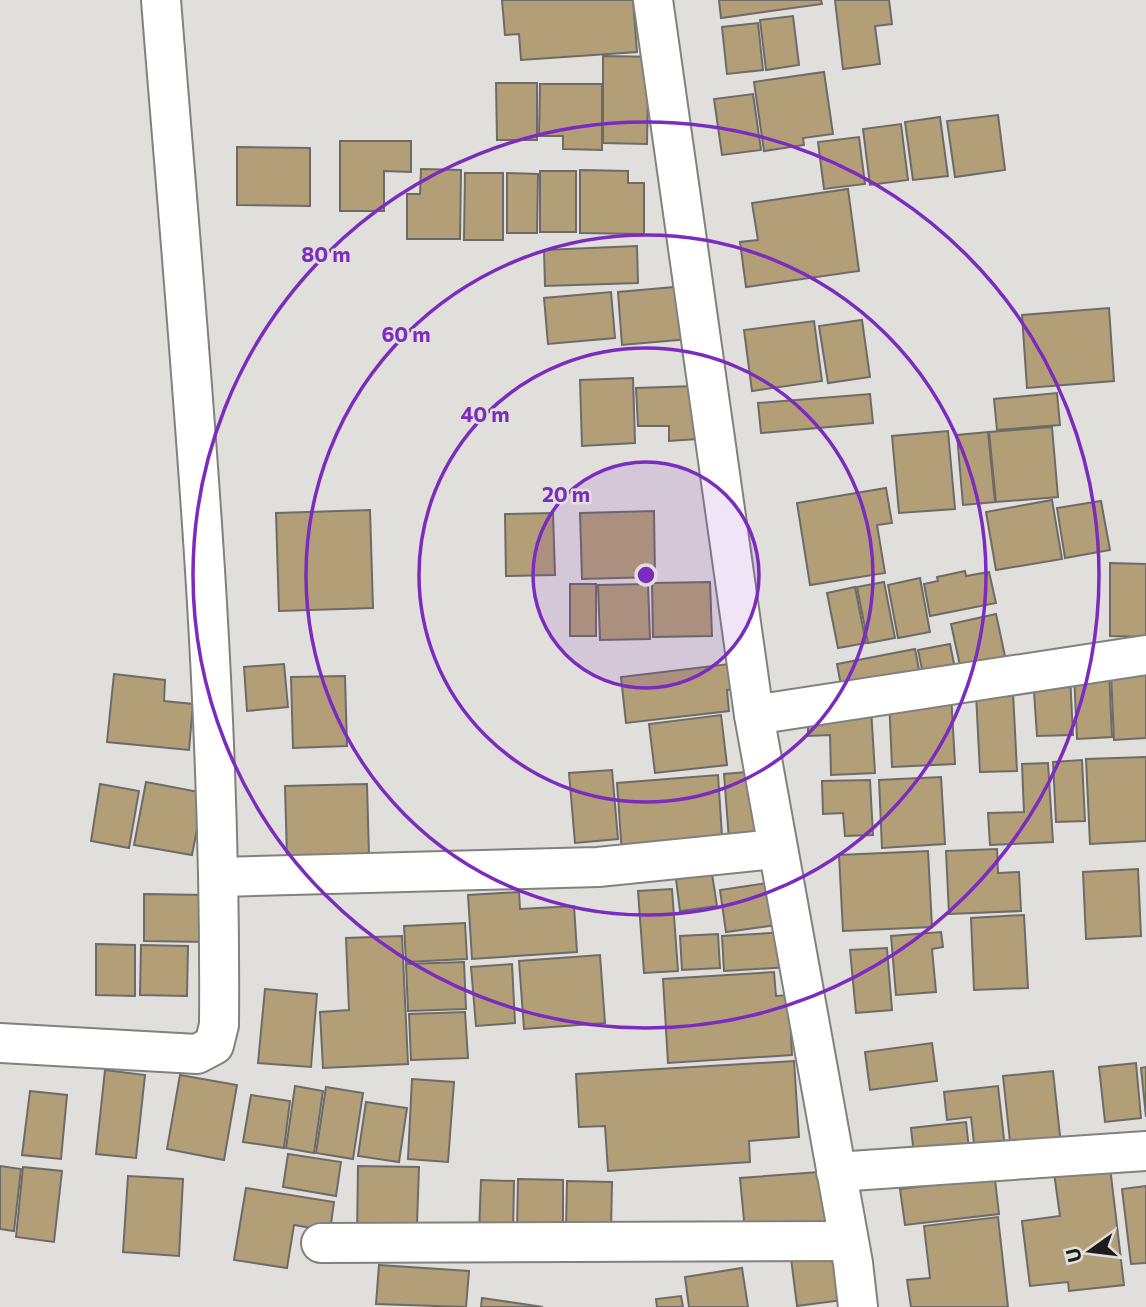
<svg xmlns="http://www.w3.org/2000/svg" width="1146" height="1307" viewBox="0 0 1146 1307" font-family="Commissioner,sans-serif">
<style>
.building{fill:#b39f77;stroke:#6d6b69;stroke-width:2}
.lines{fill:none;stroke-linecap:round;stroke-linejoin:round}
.minor-casing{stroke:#82817e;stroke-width:42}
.minor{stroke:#fff;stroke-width:38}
.ring{fill:none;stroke:#7b2cbf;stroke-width:3.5}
.centre{fill:#7b2cbf;stroke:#e1dfdc;stroke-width:3.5}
.ring-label{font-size:21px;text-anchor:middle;font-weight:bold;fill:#7b2cbf;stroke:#e1dfdc;stroke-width:5;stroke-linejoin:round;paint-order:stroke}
</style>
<rect width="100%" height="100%" fill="#e1dfdc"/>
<g class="building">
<polygon points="502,0 633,0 637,52 521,60 519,34 505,35"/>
<polygon points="719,0 821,0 822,4 721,18"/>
<polygon points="835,0 889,0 892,24 875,26 880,64 843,69"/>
<polygon points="793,16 799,65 766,70 760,20"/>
<polygon points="758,23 763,70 727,74 722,27"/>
<polygon points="603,56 658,57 648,91 647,144 603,143"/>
<polygon points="824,72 833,134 803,138 804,145 764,151 754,82"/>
<polygon points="496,83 537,83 537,140 497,140"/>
<polygon points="540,84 602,84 602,150 563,149 563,136 539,136"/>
<polygon points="753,94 761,150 722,155 714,99"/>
<polygon points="998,115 1005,170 955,177 947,121"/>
<polygon points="940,117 948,176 913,180 905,122"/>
<polygon points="901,124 908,180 870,185 863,129"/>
<polygon points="859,137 865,184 824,189 818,142"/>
<polygon points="340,141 411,141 411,172 384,171 384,211 340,211"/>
<polygon points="237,147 310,148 310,206 237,205"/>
<polygon points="421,169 461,170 460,239 407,239 407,194 420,194"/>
<polygon points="580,170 628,171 628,183 644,183 644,234 580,233"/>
<rect x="540" y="171" width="36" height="61"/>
<polygon points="465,173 503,173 503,240 464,240"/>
<polygon points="507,173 538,174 537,233 507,233"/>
<polygon points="848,189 859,271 746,287 740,242 758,240 752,203"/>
<polygon points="637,246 638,283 545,286 544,250"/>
<polygon points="685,286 689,339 622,345 618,292"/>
<polygon points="611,292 615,338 548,344 544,298"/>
<polygon points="1109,308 1114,381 1027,388 1022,315"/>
<polygon points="862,320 870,377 828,383 819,326"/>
<polygon points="814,321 822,381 752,391 744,330"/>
<polygon points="633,378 635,443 582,446 580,380"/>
<polygon points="695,386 697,439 669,441 669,426 638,426 636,388"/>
<polygon points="1057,393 1060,425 997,430 994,399"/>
<polygon points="870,394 873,423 761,433 758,403"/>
<polygon points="1052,427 1058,497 996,502 989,432"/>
<polygon points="948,431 955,509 899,513 892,436"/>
<polygon points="988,432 995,502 963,505 957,435"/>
<polygon points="886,488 892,523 877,525 885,573 810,585 797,503"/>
<polygon points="1052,500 1062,559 996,570 986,512"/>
<polygon points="1101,501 1110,550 1065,558 1057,508"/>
<polygon points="370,510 373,608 279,611 276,513"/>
<polygon points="654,511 655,577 582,579 580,513"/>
<polygon points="553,513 555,575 506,576 505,514"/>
<polygon points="1110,563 1146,564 1146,637 1110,636"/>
<polygon points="965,571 966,576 989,572 996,603 930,616 924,584 938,581 937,577"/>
<polygon points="920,578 930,632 898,638 888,585"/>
<polygon points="710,582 712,636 653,637 652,583"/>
<polygon points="884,582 895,638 868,643 857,587"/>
<rect x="570" y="584" width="26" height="52"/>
<polygon points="648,584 650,639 600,640 598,585"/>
<polygon points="855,587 866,643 838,648 827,593"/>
<polygon points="996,614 1006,661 961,670 951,624"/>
<polygon points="950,644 956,673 924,679 918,650"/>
<polygon points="915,649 921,680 843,696 837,664"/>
<polygon points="737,663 741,689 727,690 729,711 626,723 621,677"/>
<polygon points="284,664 288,707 247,711 244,667"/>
<polygon points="1109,671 1112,737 1077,739 1074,673"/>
<polygon points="1146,671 1146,738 1114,740 1111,673"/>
<polygon points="114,674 165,680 164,701 193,704 189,750 107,742"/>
<polygon points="1070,675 1073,735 1037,736 1033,677"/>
<polygon points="345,676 347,746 293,748 291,677"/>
<polygon points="1013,692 1017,771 980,772 976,694"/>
<polygon points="951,694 955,764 892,767 889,697"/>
<polygon points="871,708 875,773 831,775 830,735 808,736 808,712"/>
<polygon points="721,715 727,765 655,773 649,724"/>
<polygon points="1146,757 1146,841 1090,844 1086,759"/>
<polygon points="1082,760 1085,821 1056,822 1053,762"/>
<polygon points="1048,763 1053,842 990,845 988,813 1024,812 1022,764"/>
<polygon points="612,770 618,839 575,843 569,773"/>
<polygon points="758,771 763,837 729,840 724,774"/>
<polygon points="718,775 722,836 622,854 617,783"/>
<polygon points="941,777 945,844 882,848 879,780"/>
<polygon points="870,780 873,835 845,836 843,813 823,814 822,781"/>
<polygon points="146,782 204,793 192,855 134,845"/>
<polygon points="100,784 139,791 129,848 91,841"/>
<polygon points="367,784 369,856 287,858 285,786"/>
<polygon points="997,849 998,873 1019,872 1021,911 949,914 946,851"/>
<polygon points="928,851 932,927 843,931 839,855"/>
<polygon points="1138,869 1141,936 1086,939 1083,872"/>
<polygon points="712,874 717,906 680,911 676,879"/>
<polygon points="781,881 777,925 726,932 720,890"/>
<polygon points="672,889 678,971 644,973 638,891"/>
<polygon points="519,892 520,909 574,906 577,952 472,959 468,895"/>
<polygon points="144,894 207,895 207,942 144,941"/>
<polygon points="1024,915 1028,988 974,990 971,918"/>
<polygon points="465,923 467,959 406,962 404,926"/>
<polygon points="788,932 790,967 724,971 722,936"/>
<polygon points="941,932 943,947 932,949 936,992 896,995 891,936"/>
<polygon points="718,934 720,968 682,970 680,936"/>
<polygon points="402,936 408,1064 323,1068 320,1012 349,1010 346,938"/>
<polygon points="96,944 135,945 135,996 96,995"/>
<polygon points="141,945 188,946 187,996 140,995"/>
<polygon points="887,948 892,1010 856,1013 850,950"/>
<polygon points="600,955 605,1023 524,1029 519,961"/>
<polygon points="464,962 466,1009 408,1011 406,964"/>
<polygon points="512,964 515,1023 476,1026 471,967"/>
<polygon points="774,972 776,996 789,995 792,1055 668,1063 663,979"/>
<polygon points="265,989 317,994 311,1067 258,1063"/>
<polygon points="465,1012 468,1058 411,1060 409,1014"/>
<polygon points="932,1043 937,1081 870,1090 865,1052"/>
<polygon points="794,1061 799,1137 749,1141 750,1162 608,1171 605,1126 579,1127 576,1074"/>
<polygon points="1136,1063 1141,1118 1105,1122 1099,1067"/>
<polygon points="1146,1067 1146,1117 1141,1068"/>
<polygon points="105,1070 145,1075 136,1158 96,1154"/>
<polygon points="1053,1071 1061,1145 1011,1151 1003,1076"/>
<polygon points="180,1075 237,1085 224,1160 167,1149"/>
<polygon points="412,1079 454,1082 448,1162 408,1159"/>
<polygon points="295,1086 323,1091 314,1153 286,1148"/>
<polygon points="998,1086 1005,1148 975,1152 971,1117 947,1120 944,1092"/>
<polygon points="326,1087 363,1093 353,1159 316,1153"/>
<polygon points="30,1091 67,1095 61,1159 22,1155"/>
<polygon points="251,1095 290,1101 284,1148 243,1142"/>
<polygon points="366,1102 407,1108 399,1162 358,1156"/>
<polygon points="966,1122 970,1158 915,1164 911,1128"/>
<polygon points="288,1154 341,1162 336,1196 283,1187"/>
<polygon points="993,1162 999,1214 905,1225 900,1189 950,1183"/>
<polygon points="0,1166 21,1169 14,1231 0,1229"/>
<polygon points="358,1166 419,1167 417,1224 407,1223 407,1239 357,1238"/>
<polygon points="23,1167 62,1171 54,1242 16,1237"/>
<polygon points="1110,1167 1124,1285 1069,1291 1068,1282 1030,1286 1022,1221 1060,1216 1054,1173"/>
<polygon points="832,1171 836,1223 745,1231 740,1178"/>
<polygon points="128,1176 183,1179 179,1256 123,1252"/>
<polygon points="518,1179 563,1180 563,1234 517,1233"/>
<polygon points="481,1180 514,1181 513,1234 479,1234"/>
<polygon points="567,1181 612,1182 611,1231 566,1230"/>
<polygon points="1146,1186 1146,1263 1131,1264 1122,1189"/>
<polygon points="246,1188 334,1202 330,1231 294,1225 287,1268 234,1260"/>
<polygon points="998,1217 1008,1307 911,1307 907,1280 930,1278 924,1226"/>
<polygon points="845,1252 851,1299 797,1306 791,1258"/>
<polygon points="379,1265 469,1271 466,1307 376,1304"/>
<polygon points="742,1268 748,1307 689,1307 685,1277"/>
<polygon points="681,1296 683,1307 657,1307 656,1299"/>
<polygon points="482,1298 543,1307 481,1307"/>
</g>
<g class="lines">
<g class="minor-casing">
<g id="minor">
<polyline points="653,0 754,715 853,1263 858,1307"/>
<polyline points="754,715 1146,655"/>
<polyline points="220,877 598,867 775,849"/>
<path d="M0,1043L197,1054L214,1045L219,1025C222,683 188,341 161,0"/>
<polyline points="836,1172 1146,1151"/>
<polyline points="321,1243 848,1241"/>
</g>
</g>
<use href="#minor" class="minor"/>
</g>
<circle cx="646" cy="575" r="113" fill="#7b2cbf" fill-opacity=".12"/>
<g class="ring">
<circle cx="646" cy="575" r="113"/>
<circle cx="646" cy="575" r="227"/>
<circle cx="646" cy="575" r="340"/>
<circle cx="646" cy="575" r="453"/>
</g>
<circle cx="646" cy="575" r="10" class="centre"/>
<g class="ring-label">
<text x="326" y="262">80 m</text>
<text x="406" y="342">60 m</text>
<text x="485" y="422">40 m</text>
<text x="566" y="502">20 m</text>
</g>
<g transform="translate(1090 1251) rotate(256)" stroke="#e1dfdc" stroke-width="5" paint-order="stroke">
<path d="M0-5L12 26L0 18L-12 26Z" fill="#1c1c1b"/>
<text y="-10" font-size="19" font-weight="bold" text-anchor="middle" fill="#1c1c1b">U</text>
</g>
</svg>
